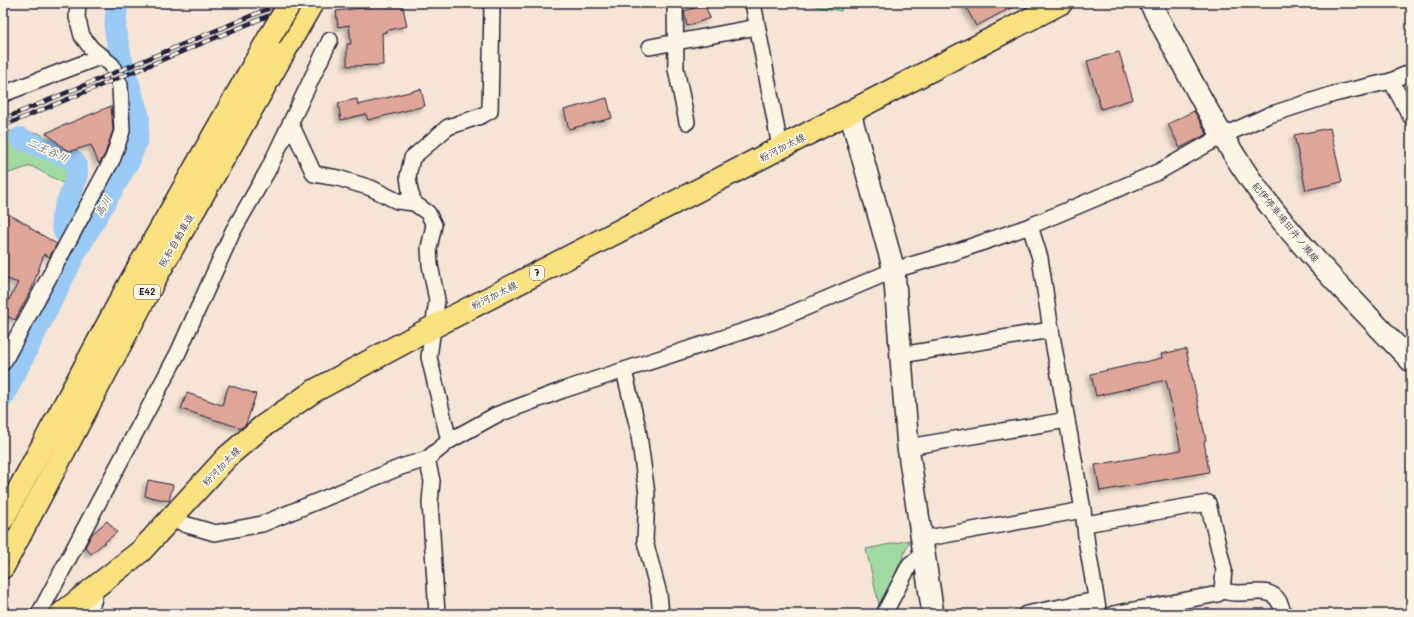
<svg xmlns="http://www.w3.org/2000/svg" width="1414" height="617" viewBox="0 0 1414 617" font-family="Mali,'Klee One',sans-serif">
<style>
.green{fill:#a1daa0;stroke:#627e6e}
.lines{fill:none;stroke-linecap:round;stroke-linejoin:round}
.river{stroke:#98caf5;stroke-width:22}
.building{fill:#dea598;stroke:#22223b;filter:url(#shadow)}
.street-casing{stroke:#22223b;stroke-width:18}
.secondary-casing{stroke:#22223b;stroke-width:24}
.primary-casing{stroke:#22223b;stroke-width:25}
.highway-casing{stroke:#22223b;stroke-width:25}
.street{stroke:#fcf5e5;stroke-width:15}
.secondary{stroke:#fcf5e5;stroke-width:21}
.primary{stroke:#fae180;stroke-width:22}
.highway{stroke:#fae180;stroke-width:22}
.rail-casing{stroke:#22223b;stroke-width:4.5}
.rail{stroke:#fcf5e5;stroke-width:3;stroke-dasharray:9;stroke-linecap:butt}
.highway-bridge-casing{stroke:#22223b;stroke-width:25;stroke-linecap:butt}
.highway-bridge{stroke:#fae180;stroke-width:22}
.labels{text-anchor:middle;stroke-width:3.5;stroke-linejoin:round;paint-order:stroke}
.shield{fill:#fcf5e5;stroke:#63616e;stroke-width:1}
.shield-label{font-size:9px;font-weight:bold;fill:#22223b}
.street-label{font-size:10px;fill:#22223b;stroke:#fcf5e5}
.water-label{font-size:11px;font-style:italic;fill:#455473;stroke:#fcf5e5}
</style>
<defs>
<filter id="shadow"><feDropShadow dx="-3.5" dy="3.5" stdDeviation="2" flood-color="#0004"/></filter>
</defs>
<rect width="100%" height="100%" fill="#f6e5d6"/>
<filter id="ink" filterUnits="userSpaceOnUse"><feTurbulence type="fractalNoise" baseFrequency=".025" numOctaves="2"/><feDisplacementMap in="SourceGraphic" scale="8" xChannelSelector="R" yChannelSelector="G"/><feConvolveMatrix kernelMatrix="1 2 1 2 8 2 1 2 1" color-interpolation-filters="sRGB"/></filter>
<g filter="url(#ink)">
<g class="green">
<polygon points="799,3 842,3 841,11"/>
<polygon points="9,131 39,133 83,169 76,190 31,166 3,175 3,134"/>
<polygon points="910,540 880,609 866,549"/>
</g>
<g class="lines">
<g class="river">
<path d="M20,138C36,147 55,150 71,159C90,171 58,208 62,225C64,234 71,244 76,252"/>
<polyline points="3,397 76,252 129,161 137,140 139,118 121,58 115,30 117,3"/>
</g>
</g>
<g class="building">
<polygon points="361,3 402,3 407,26 385,31 386,32 382,33 383,65 347,66 347,44 351,44 349,25 338,27 336,11 363,8"/>
<polygon points="964,3 1020,3 976,26"/>
<polygon points="705,5 710,18 687,26 684,11"/>
<polygon points="1119,52 1133,99 1101,109 1087,61"/>
<polygon points="421,89 425,106 368,120 366,114 341,120 338,103 357,99 358,105"/>
<polygon points="607,98 612,118 569,129 564,110"/>
<polygon points="111,106 113,130 105,154 99,164 91,145 71,151 65,149 46,133"/>
<polygon points="1194,111 1207,134 1180,148 1168,124"/>
<polygon points="1330,128 1342,182 1306,190 1294,135"/>
<polygon points="3,211 30,226 30,228 57,244 49,257 44,254 32,288 15,320 3,314 3,311 18,283 3,277"/>
<polygon points="1186,349 1206,440 1204,441 1209,472 1100,491 1095,465 1181,450 1166,380 1096,396 1091,374 1162,358 1161,354"/>
<polygon points="229,385 256,394 246,424 241,428 181,409 187,393 222,405"/>
<polygon points="148,480 173,485 169,501 145,496"/>
<polygon points="107,521 117,532 91,554 85,547 92,534"/>
</g>
<g class="lines">
<g class="street-casing">
<g id="street">
<polyline points="675,3 676,69 687,122"/>
<polyline points="753,3 780,147"/>
<polyline points="650,47 757,27"/>
<polyline points="1391,81 1411,117"/>
<polyline points="3,94 102,56"/>
<polyline points="291,124 314,174 338,178 371,188 397,201 414,203 428,213 434,225 429,248 430,265 437,300 429,357 449,441"/>
<polyline points="414,203 410,191 408,176 412,158 448,127 481,116 490,111 492,5 494,3"/>
<polyline points="1030,226 1040,258 1051,330 1083,510 1087,545 1099,614"/>
<polyline points="901,355 1051,330"/>
<polyline points="3,363 113,158 122,131 120,85 112,65 91,48 82,36 77,17 78,3"/>
<polyline points="624,371 638,428 647,494 645,541 659,594 661,614"/>
<polyline points="908,447 1067,420"/>
<polyline points="427,459 432,481 430,502 437,614"/>
<polyline points="173,517 184,524 215,533 262,524 401,467 427,459 449,441 496,415 563,390 772,322 894,270 955,252 1030,226 1158,172 1222,136 1269,115 1334,94 1391,81 1411,72"/>
<polyline points="1085,524 1208,503 1224,570 1222,590"/>
<polyline points="922,539 1083,510"/>
<path d="M1222,590C1244,601 1277,576 1283,614"/>
<polyline points="39,614 178,353 233,231 268,170 330,40"/>
<path d="M84,614C91,606 97,601 92,590"/>
<polyline points="884,614 910,564 924,555"/>
<polyline points="1026,614 1096,600"/>
<polyline points="1113,614 1218,594 1222,590"/>
</g>
</g>
<g class="secondary-casing">
<g id="secondary">
<path d="M1150,3C1185,67 1217,135 1261,194C1306,254 1360,307 1411,361"/>
<polyline points="850,113 894,270 908,447 933,614"/>
</g>
</g>
<g class="primary-casing">
<polyline id="primary" points="61,614 141,551 228,456 262,427 314,391 433,327 1061,3"/>
</g>
<g class="highway-casing">
<g id="highway">
<polyline points="3,519 132,279 269,38"/>
<polyline points="3,567 157,275 312,3"/>
</g>
</g>
<use href="#street" class="street"/>
<use href="#secondary" class="secondary"/>
<use href="#primary" class="primary"/>
<use href="#highway" class="highway"/>
<g class="rail-casing">
<g id="rail">
<polyline points="3,119 282,3"/>
<polyline points="3,126 299,3"/>
</g>
</g>
<use href="#rail" class="rail"/>
<g class="highway-bridge-casing">
<polyline id="highway-bridge" points="269,38 290,3"/>
</g>
<use href="#highway-bridge" class="highway-bridge"/>
</g>
</g>
<g class="labels">
<g class="shield">
<rect x="530" y="266" width="14" height="14" rx="3"/>
<rect x="134" y="285" width="26" height="14" rx="3"/>
</g>
<g class="shield-label">
<text x="537" y="276">7</text>
<text x="147" y="295">E42</text>
</g>
<g class="street-label">
<text transform="translate(782 147) rotate(-27)" y="4">粉河加太線</text>
<text transform="translate(1286 222) rotate(51)" y="4">紀伊停車場田井ノ瀬線</text>
<text transform="translate(176 240) rotate(-60)" y="4">阪和自動車道</text>
<text transform="translate(494 295) rotate(-27)" y="4">粉河加太線</text>
<text transform="translate(221 466) rotate(-46)" y="4">粉河加太線</text>
</g>
<g class="water-label">
<text transform="translate(48 150) rotate(24)" y="4">二王谷川</text>
<text transform="translate(103 206) rotate(-60)" y="4">高川</text>
</g>
</g>
<rect width="1414" height="617" fill="none" stroke="#fcf5e5" stroke-width="16"/>
<rect x="8" y="8" width="1398" height="601" fill="none" stroke="#22223b" stroke-width="1.5" filter="url(#ink)"/>
</svg>
